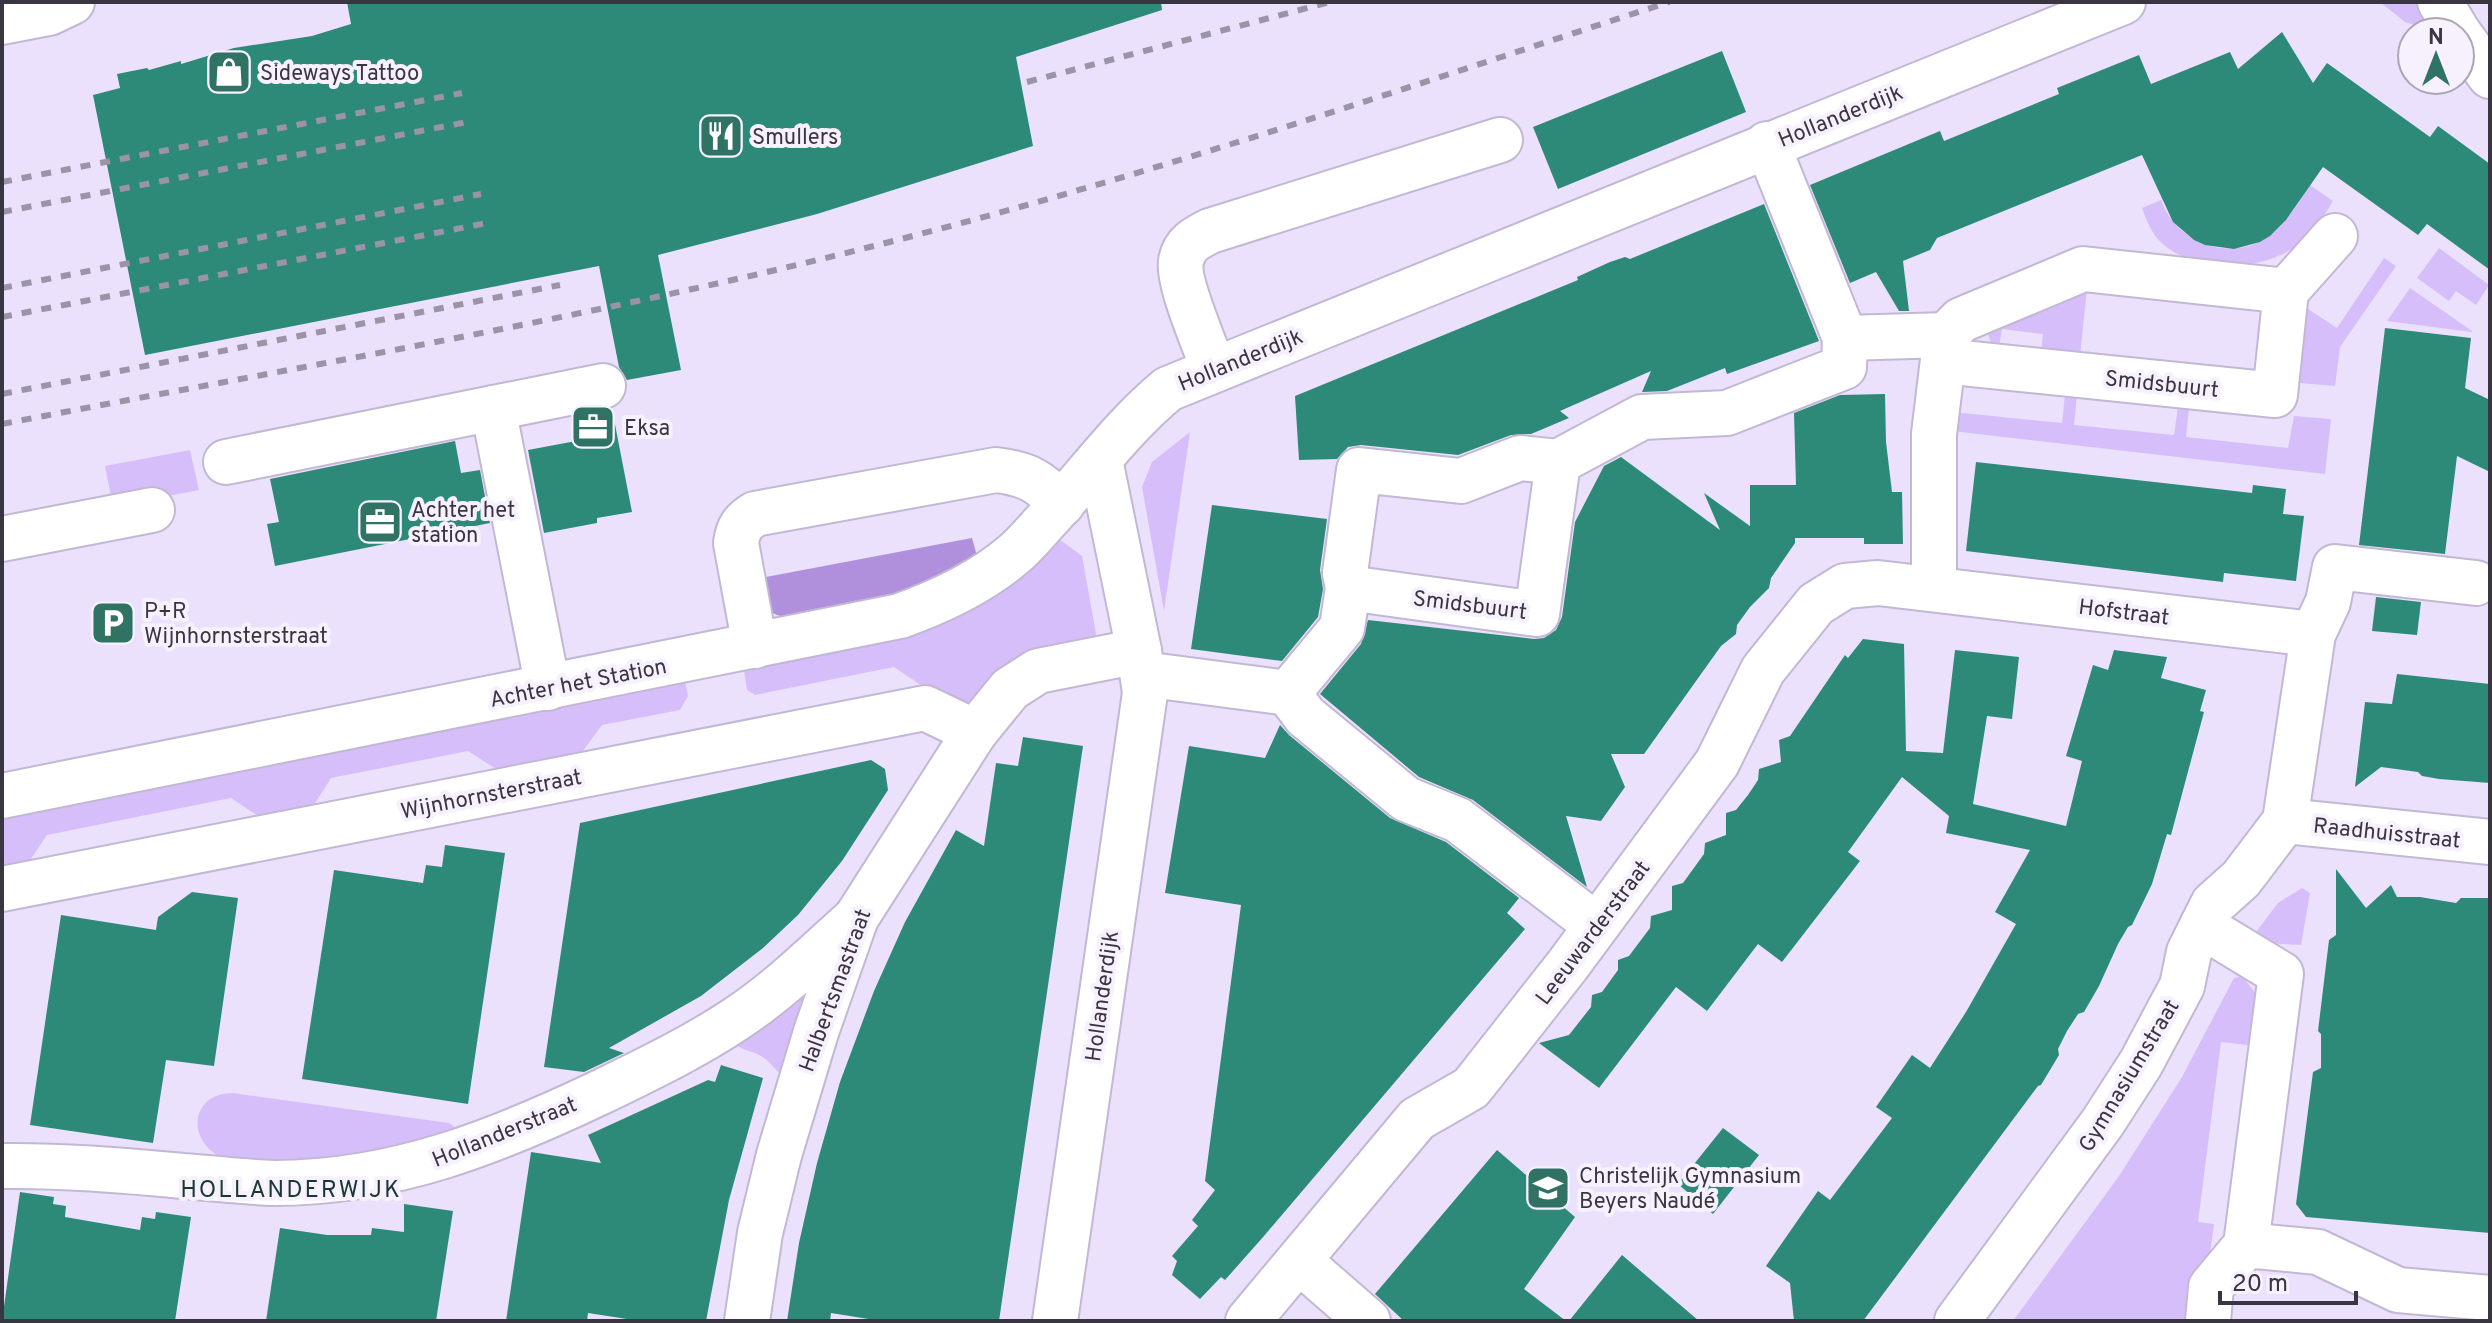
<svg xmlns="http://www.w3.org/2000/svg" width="2492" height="1323" viewBox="0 0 2492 1323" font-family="Overpass,sans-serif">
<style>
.green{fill:#d6befb}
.forest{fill:#b090dc}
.building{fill:#2d8a78}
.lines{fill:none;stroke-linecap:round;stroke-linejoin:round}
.minor-casing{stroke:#c3b8d4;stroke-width:48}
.minor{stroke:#fff;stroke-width:44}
.rail{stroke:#9b93a7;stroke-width:6;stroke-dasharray:10 10;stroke-linecap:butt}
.labels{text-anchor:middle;stroke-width:8;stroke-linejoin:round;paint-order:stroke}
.poi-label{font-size:22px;fill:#3a3641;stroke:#f6f1fd;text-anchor:start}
.street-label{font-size:22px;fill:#3a3641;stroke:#f6f1fd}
.neighbourhood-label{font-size:24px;letter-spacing:2px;fill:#183831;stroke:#f6f1fd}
</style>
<rect width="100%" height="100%" fill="#ece1fd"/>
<g class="green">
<polygon points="2380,2 2413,2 2430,18 2436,32 2405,22"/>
<path d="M2310,185L2333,201C2323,218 2310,237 2293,248C2258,272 2197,272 2164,245C2152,235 2147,222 2142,208L2161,200C2177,245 2234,264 2272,234C2288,221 2299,202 2310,185Z"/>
<polygon points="2439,248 2489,285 2476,305 2456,291 2449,301 2417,278"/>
<polygon points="2384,258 2396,266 2340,347 2335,386 2300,383 2297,379 2304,313 2308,309 2337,328"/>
<polygon points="2087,288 2080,356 2041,352 2043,334 2002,329 1999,347 1991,343 1987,331"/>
<polygon points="2410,288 2472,331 2472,332 2387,321"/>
<polygon points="2065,394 2077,395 2074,425 2174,435 2178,407 2189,407 2186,437 2288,448 2294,416 2331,419 2325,474 1952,431 1953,412 2062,423"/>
<polygon points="1190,432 1164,611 1142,487 1152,462"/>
<polygon points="190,450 199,490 168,496 156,487 111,496 105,466"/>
<path d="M1059,539L1082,556L1098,645L976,708L931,692L894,667L755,695L747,690L744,670C857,647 981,634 1059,539Z"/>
<polygon points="685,681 688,696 680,710 602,725 574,763 507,776 468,751 331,778 307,816 270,824 231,798 47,835 22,872 2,876 2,817"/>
<polygon points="2302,888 2310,893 2301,945 2265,943 2257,938 2256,932 2278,903"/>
<polygon points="2242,976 2260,999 2256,1046 2221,1042 2198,1222 2214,1224 2208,1269 2196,1321 2013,1321 2119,1176 2182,1077 2234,978"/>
<path d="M812,983L785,1075C775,1072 773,1064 764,1058C755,1051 742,1051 734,1043Z"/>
<path d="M233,1093L449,1123L454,1127L455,1134L319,1165L224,1159C185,1141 190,1093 233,1093Z"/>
</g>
<path class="forest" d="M972,538L977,556C957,567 937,581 916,588C892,598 799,624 777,615C763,609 760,592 755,579Z"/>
<g class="building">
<polygon points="347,2 1161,2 1162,10 1016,57 1033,146 817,214 658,255 681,370 627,380 619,367 599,266 145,355 93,95 120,88 117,74 147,68 149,70 181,61 181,64 234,48 312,36 351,24"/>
<polygon points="2282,32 2313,83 2327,63 2430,137 2438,126 2490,164 2490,270 2427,224 2418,235 2323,167 2286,220 2270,236 2260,242 2234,249 2205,245 2194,240 2173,222 2142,155 1937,238 1930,250 1903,261 1909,311 1899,311 1876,272 1850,283 1810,185 1940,131 1944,141 2059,94 2057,88 2139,55 2151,84 2230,52 2238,69"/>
<polygon points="1722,51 1746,112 1558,189 1533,127"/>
<polygon points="1764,204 1819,341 1727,374 1725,368 1667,391 1642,392 1651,371 1560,411 1569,418 1531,434 1511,435 1458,455 1361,445 1348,447 1337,459 1299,460 1295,396 1578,280 1577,277 1610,262 1625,257 1630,259"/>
<polygon points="2385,328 2471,338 2465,388 2490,400 2490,472 2457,456 2445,554 2359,545"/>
<polygon points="1885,394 1886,442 1892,492 1902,492 1903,544 1864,544 1864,538 1795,538 1795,543 1771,578 1769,588 1750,607 1737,625 1736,634 1721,646 1644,754 1611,754 1625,787 1601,821 1566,816 1587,887 1473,800 1419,777 1320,694 1361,644 1368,620 1534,639 1544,638 1556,630 1562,617 1575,522 1604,466 1621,457 1720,530 1704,493 1750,526 1750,485 1796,485 1794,413 1840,395"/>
<polygon points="612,409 632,512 597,518 597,523 544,533 528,450 576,441 571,418"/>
<polygon points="455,441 461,473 480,470 490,523 275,566 267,524 279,522 270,479"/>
<polygon points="1976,462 2252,493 2253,485 2286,489 2283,514 2304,516 2296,581 2224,573 2223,582 1966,551"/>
<polygon points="1212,505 1327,519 1320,570 1323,589 1318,617 1282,661 1191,649"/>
<polygon points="2376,597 2421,602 2417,635 2372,631"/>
<polygon points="1863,639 1904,644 1906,751 1943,753 1955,650 2019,657 2012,719 1987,716 1973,804 2066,826 2082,761 2066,756 2093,665 2108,670 2114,650 2167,657 2161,678 2206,690 2200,711 2204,712 2171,835 2167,834 2152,884 2132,925 2128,927 2118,944 2099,986 2084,1012 2078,1014 2067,1031 2058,1049 2059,1055 2041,1085 2038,1086 1863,1321 1794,1321 1790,1283 1766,1266 1818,1191 1830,1200 1892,1118 1876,1107 1912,1055 1930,1068 1966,1012 2016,924 1995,912 2030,850 1946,833 1949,816 1902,777 1848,852 1860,861 1782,962 1758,944 1707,1011 1676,987 1599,1088 1539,1043 1569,1035 1591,1007 1592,995 1602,992 1618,970 1618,960 1629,956 1650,928 1651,916 1672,910 1672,886 1683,883 1704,854 1705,843 1726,835 1726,813 1736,810 1748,795 1758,780 1759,769 1781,762 1779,740 1790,736 1845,655 1848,658"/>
<polygon points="2397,674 2490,684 2490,783 2439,779 2422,776 2418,772 2381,767 2355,787 2365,702 2392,704"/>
<polygon points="1280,725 1289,735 1390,818 1446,842 1519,898 1507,913 1525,929 1264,1236 1225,1280 1221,1277 1200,1299 1172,1275 1177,1261 1172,1256 1198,1226 1192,1220 1215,1190 1205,1181 1241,905 1165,893 1189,746 1265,758"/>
<polygon points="1023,737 1083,746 999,1321 881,1321 831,1313 830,1321 787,1321 799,1243 817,1163 840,1082 874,991 905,922 956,830 984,846 996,763 1018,766"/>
<polygon points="871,760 885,769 888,790 842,861 798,915 763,948 701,996 609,1048 624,1053 584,1072 544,1067 580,823"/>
<polygon points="445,845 505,853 468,1104 302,1079 334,870 423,883 426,865 442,867"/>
<polygon points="2336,869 2366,908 2391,885 2397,897 2420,897 2456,903 2461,898 2490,898 2490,1233 2306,1217 2296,1204 2313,1072 2321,1068 2321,1034 2318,1031 2329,940 2336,935"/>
<polygon points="192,892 238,898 214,1066 166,1060 153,1143 30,1125 61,915 156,930 158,917"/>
<polygon points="721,1065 763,1078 729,1200 706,1321 640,1321 588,1313 587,1321 506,1321 531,1152 601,1163 588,1135 708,1080 715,1082"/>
<polygon points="1723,1128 1759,1155 1713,1214 1678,1184"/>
<polygon points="1497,1150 1575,1217 1524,1289 1566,1321 1404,1321 1375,1294"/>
<polygon points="20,1192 54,1197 53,1204 66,1206 65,1217 140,1230 142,1217 155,1219 156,1212 191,1217 175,1321 2,1321"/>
<polygon points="404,1204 453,1211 436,1321 266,1321 280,1228 327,1235 371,1235 372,1228 404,1232"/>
<polygon points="1622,1255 1699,1321 1569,1321"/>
</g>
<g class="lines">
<g class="minor-casing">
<g id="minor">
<polyline points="2440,2 2458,32"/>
<polyline points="2,22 49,13 72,2"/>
<polyline points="2460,35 2490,76"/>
<polyline points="1845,338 1946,335"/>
<polyline points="1943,361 2275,395 2286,291"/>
<path d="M1214,370C1206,348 1177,281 1181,261C1184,244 1196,238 1210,231L1500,140"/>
<polyline points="493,408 548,688"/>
<polyline points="226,462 603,386"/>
<polyline points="2,539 152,510"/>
<polyline points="1348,588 1537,614 1558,462"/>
<polyline points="1934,588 1934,434 1946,335 1961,320 2083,269 2286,291 2335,236"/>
<path d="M755,646L736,543C738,529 742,522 755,514L996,470C1028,474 1039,481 1062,504"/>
<polyline points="1143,674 1288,693 1305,716 1406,799 1458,820 1596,925"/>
<polyline points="1288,693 1342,628 1348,588 1345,573 1359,470 1461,481 1520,458 1558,462 1642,417 1727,413 1844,367 1845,338 1767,144"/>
<path d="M2,796L900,616C941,601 980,583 1013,555C1024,546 1034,534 1043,524C1085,479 1121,428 1168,389L2123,2"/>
<polyline points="2285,821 2490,842"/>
<polyline points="2,889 925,708 975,732"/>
<polyline points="2202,926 2281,974 2246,1245 2211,1287 2208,1321"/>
<path d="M2,1166C62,1165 123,1170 183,1176C213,1178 244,1182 274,1183C394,1183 496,1142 603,1091C648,1069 694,1047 736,1019C780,990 817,953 856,918"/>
<polyline points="2246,1245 2318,1252 2398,1290 2490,1298"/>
<polyline points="1299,1261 1368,1321"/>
<polyline points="747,1321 760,1233 779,1155 816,1032 856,918 975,732 1010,689 1038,671 1139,651"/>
<polyline points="1055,1321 1145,693 1139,651 1100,460"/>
<polyline points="1248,1321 1417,1119 1471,1088 1567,966 1717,763 1763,670 1816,604 1845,586 1878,583 2313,634"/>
<polyline points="1957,1321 2103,1122 2141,1063 2182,986 2189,952 2213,904 2241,879 2285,821 2313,634 2328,602 2335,567 2476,583"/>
</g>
</g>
<use href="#minor" class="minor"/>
<g class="rail">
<polyline points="1027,82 1330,2"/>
<polyline points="2,182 462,93"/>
<polyline points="2,212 467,122"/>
<polyline points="2,288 481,194"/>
<polyline points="2,317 487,223"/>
<polyline points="2,394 560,285"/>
<path d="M2,424C302,366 605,316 901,239C1161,172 1414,85 1669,2"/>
</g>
</g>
<defs>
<g id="shop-square" transform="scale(2.3)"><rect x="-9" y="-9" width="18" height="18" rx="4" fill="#307365" stroke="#f6f1fd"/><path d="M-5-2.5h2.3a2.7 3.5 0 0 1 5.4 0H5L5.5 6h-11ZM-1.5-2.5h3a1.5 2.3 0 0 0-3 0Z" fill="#fff"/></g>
<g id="restaurant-square" transform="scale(2.3)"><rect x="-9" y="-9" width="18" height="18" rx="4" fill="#307365" stroke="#f6f1fd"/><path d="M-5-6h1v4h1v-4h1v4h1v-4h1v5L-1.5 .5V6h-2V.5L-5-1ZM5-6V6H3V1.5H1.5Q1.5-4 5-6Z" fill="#fff"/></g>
<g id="office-square" transform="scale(2.3)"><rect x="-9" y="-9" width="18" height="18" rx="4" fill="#307365" stroke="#f6f1fd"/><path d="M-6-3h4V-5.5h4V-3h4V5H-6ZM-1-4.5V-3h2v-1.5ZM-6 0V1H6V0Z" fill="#fff"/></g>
<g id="parking-square" transform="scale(2.3)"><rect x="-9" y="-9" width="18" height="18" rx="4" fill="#307365" stroke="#f6f1fd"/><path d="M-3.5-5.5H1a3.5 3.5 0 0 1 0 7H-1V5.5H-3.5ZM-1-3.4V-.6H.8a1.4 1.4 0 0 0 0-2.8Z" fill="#fff"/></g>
<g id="school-square" transform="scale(2.3)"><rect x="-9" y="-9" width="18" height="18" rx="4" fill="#307365" stroke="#f6f1fd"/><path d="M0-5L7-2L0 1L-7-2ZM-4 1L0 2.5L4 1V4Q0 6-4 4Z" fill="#fff"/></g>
</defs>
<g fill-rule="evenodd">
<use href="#shop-square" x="229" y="72"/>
<use href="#restaurant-square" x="721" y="136"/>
<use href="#office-square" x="593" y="427"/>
<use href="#office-square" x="380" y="522"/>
<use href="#parking-square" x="113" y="623"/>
<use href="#school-square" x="1548" y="1188"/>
</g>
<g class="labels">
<g class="poi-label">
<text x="260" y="80">Sideways Tattoo</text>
<text x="752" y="144">Smullers</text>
<text x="624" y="435">Eksa</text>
<text x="411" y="517">Achter het<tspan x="411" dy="25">station</tspan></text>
<text x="144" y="618">P+R<tspan x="144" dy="25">Wijnhornsterstraat</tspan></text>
<text x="1579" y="1183">Christelijk Gymnasium<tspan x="1579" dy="25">Beyers Naudé</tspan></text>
</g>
<g class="street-label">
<text transform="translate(1840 115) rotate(-22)" y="8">Hollanderdijk</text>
<text transform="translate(1240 359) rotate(-22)" y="8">Hollanderdijk</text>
<text transform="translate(2162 383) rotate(6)" y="8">Smidsbuurt</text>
<text transform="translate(1470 604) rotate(7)" y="8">Smidsbuurt</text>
<text transform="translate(2124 611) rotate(7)" y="8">Hofstraat</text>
<text transform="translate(578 682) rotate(-11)" y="8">Achter het Station</text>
<text transform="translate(491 793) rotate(-11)" y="8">Wijnhornsterstraat</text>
<text transform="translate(2387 832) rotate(6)" y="8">Raadhuisstraat</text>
<text transform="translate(1592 932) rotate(-53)" y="8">Leeuwarderstraat</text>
<text transform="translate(834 990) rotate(-70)" y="8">Halbertsmastraat</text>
<text transform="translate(1101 996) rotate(-82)" y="8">Hollanderdijk</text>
<text transform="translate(2128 1075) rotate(-59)" y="8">Gymnasiumstraat</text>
<text transform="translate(504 1131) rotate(-22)" y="8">Hollanderstraat</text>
</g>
<g class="neighbourhood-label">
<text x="291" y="1197">HOLLANDERWIJK</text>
</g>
</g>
<rect width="2492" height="1323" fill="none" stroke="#3a3641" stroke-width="8"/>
<g transform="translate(2436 56)"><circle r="38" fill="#f6f1fd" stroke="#aba6b2" stroke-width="2"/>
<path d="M0-6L14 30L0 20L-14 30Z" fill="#307365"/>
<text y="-12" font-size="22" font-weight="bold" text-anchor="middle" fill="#3a3641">N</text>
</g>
<path d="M2220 1291v12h136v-12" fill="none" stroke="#3a3641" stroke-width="4"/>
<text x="2232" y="1291" font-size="24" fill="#3a3641" stroke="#f6f1fd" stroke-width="6" paint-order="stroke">20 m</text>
</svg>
